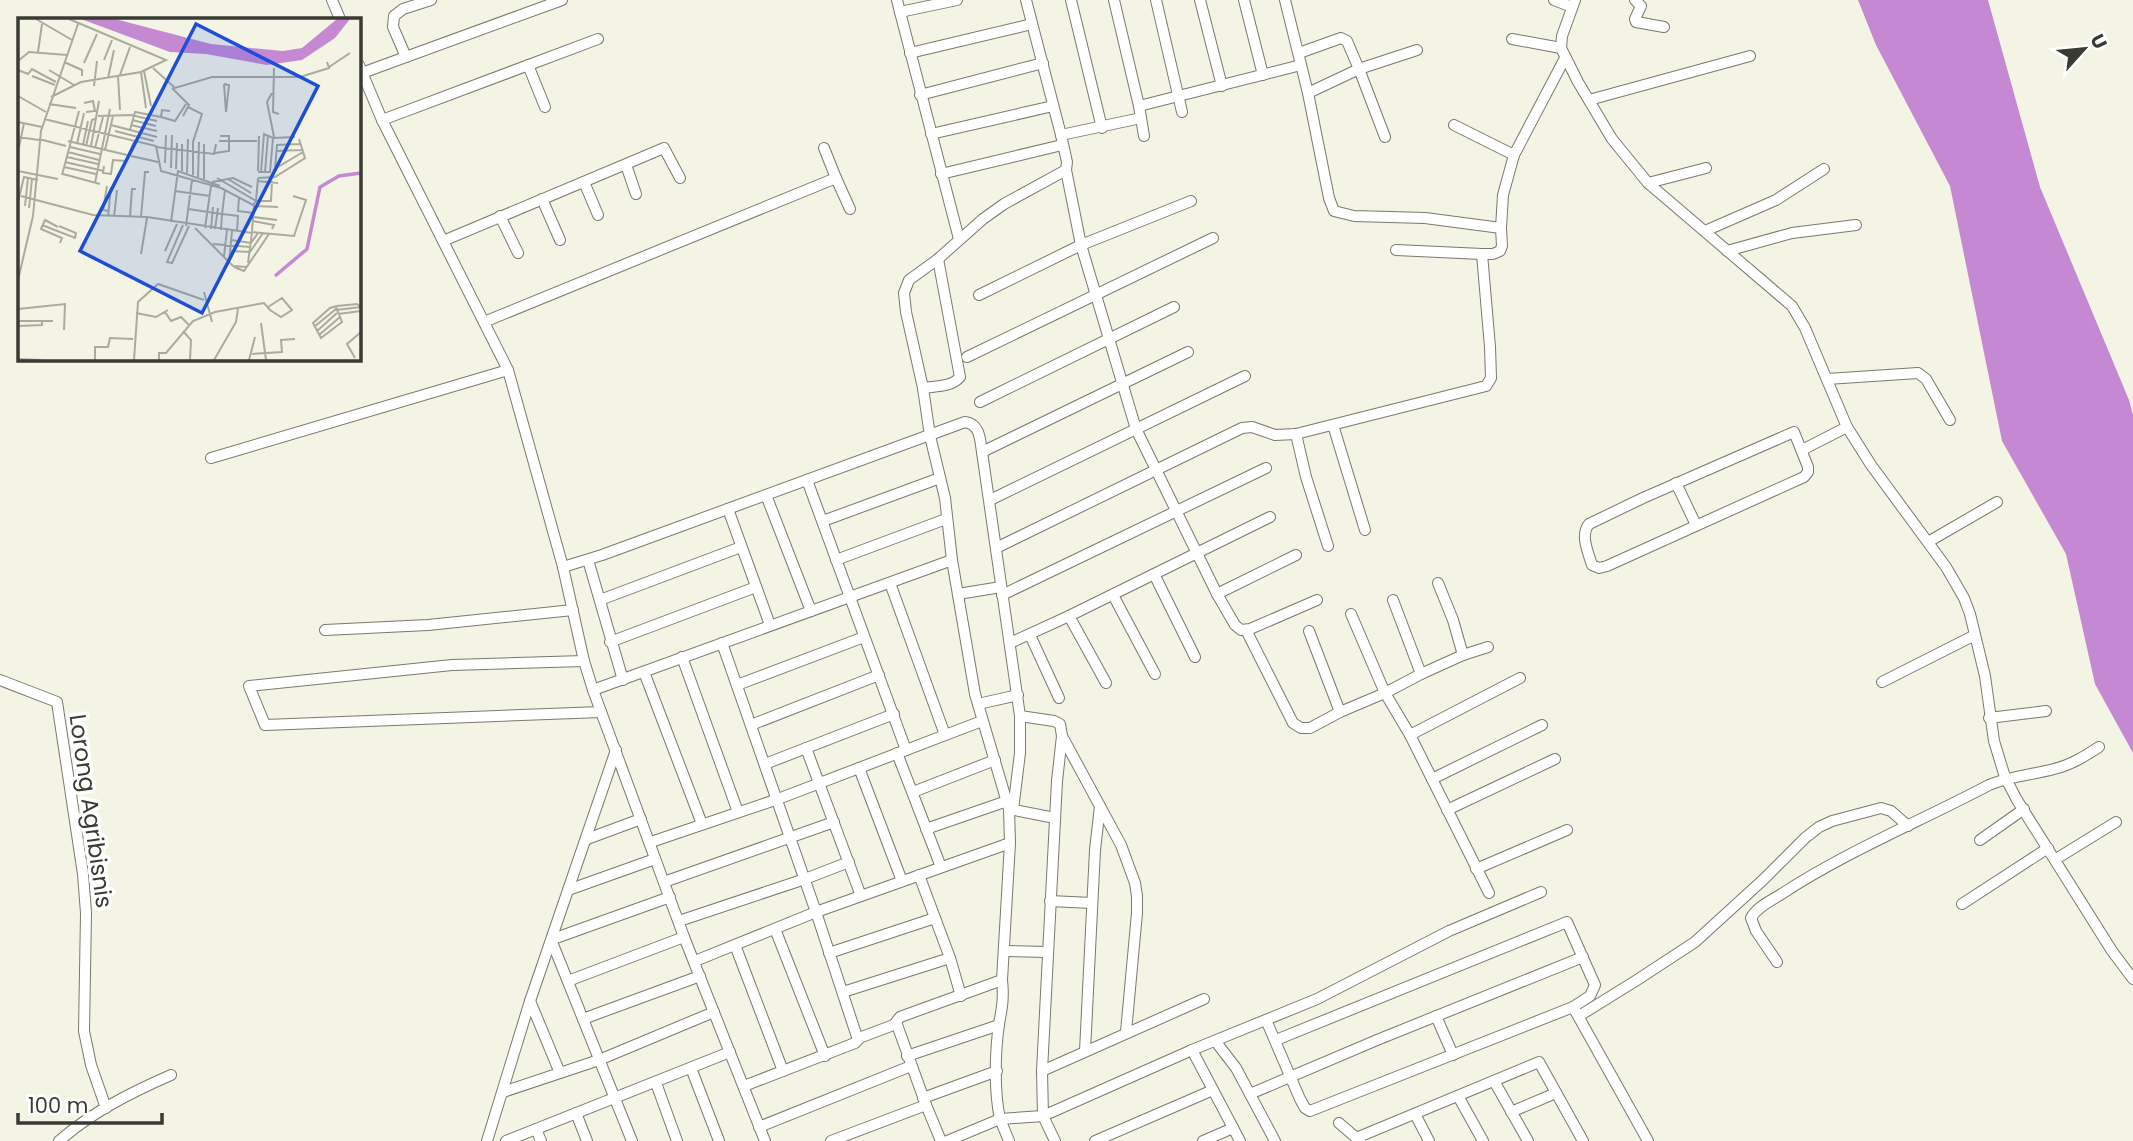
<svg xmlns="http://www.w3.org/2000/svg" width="2133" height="1141" viewBox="0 0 2133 1141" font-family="Poppins,sans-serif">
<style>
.water{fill:#c588d3}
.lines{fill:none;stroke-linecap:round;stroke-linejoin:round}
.minor-casing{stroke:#7a796d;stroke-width:12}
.minor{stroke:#fff;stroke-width:10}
.labels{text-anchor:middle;stroke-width:7;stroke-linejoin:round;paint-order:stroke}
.street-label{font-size:23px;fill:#3a3a34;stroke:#fff}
.inset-river{fill:none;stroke:#c588d3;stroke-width:3.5}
.inset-road{fill:none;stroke:#aaaa9e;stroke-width:2}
.view{fill:#1d4ed8;fill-opacity:0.15;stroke:#1d4ed8;stroke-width:3.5}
.inset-edge{fill:none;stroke:#3a3a34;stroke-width:3.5}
</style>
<rect width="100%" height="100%" fill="#f4f4e5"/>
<polygon class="water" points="1858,0 1988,0 2040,187 2129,400 2133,415 2133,753 2095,684 2066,554 2002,441 1950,186 1876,45"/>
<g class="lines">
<g class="minor-casing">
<g id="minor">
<polyline points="332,0 340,19"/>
<polyline points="897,0 900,12 957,0"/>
<path d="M1026,0L1061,135L1067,162L1066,170L1004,204L983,219L938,259L909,280L904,293L906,312L923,388L930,436L945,498L952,560L975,694L1009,809L1010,843L1002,980C1004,998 1002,1008 999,1024C995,1052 994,1091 1000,1119L1043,1116L1192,1050L1317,999L1449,931L1541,892"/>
<polyline points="1071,0 1102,128"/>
<polyline points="1114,0 1139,106 1144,136"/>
<polyline points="1156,0 1182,112"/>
<polyline points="1200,0 1222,86"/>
<polyline points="1244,0 1263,75"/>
<polyline points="1285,0 1308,93 1359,69 1385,137"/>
<polyline points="1554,0 1572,7"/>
<polyline points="1575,0 1562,36 1561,48 1578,82 1612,139 1648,183 1792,306 1805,328 1847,427 1871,465 1946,567 1964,598 1970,614 1985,676 1994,741 2005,777 2017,800 2112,951 2133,979"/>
<polyline points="1635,0 1641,6 1635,19 1636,22 1664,27"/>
<polyline points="900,12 959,239"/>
<polyline points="1512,39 1561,48"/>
<polyline points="910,53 1032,24"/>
<polyline points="1299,53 1341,38 1347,41 1359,69 1417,50"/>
<polyline points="406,57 393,27 394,16 403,9 431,0"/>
<polyline points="359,65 382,120 508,370 563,567 584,661 593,690 684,937 765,1141"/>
<polyline points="528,65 545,107"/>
<polyline points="362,73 562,0"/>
<polyline points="1308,93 1329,198 1334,211 1354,216 1425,218 1501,228"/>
<polyline points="920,95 1043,63"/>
<polyline points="1589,100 1750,56"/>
<polyline points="1139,106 1301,65"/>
<polyline points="382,120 598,39"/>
<polyline points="1454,125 1514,155"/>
<polyline points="931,134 1053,106"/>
<polyline points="1061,135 1141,118"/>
<polyline points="824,148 836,178"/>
<polyline points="626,165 636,194"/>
<polyline points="1066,170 1081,245 1136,429 1217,594 1235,625 1241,630 1250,629 1317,600"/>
<polyline points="941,174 1062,145"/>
<polyline points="584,182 598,215"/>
<polyline points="1648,183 1706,168"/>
<polyline points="542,199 560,240"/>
<polyline points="500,216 518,253"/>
<polyline points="1705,231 1776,200 1824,169"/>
<polyline points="443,241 664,148 680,178"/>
<polyline points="1396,250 1482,254 1493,254 1500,251 1502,246 1501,228 1503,195 1514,155 1565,58"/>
<polyline points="1727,251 1792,233 1856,225"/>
<polyline points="979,295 1081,245 1191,201"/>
<polyline points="484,322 836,178 850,209"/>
<polyline points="967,357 1213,238"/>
<polyline points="1827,379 1918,373 1926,379 1950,420"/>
<path d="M923,388C935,386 952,387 960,377L938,259"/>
<polyline points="980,402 1174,307"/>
<polyline points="1333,425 1365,530"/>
<path d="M1794,432L1808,467V472L1804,477L1607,566L1599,568L1592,565C1588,552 1580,535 1589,524L1643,498Z"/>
<polyline points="1296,434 1306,477 1328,546"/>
<polyline points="1802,450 1847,427"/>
<polyline points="982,452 1188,352"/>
<polyline points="211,458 508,370"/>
<polyline points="807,480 906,750"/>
<polyline points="1676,483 1696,525"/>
<polyline points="766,495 811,611"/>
<polyline points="990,500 1245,376"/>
<polyline points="728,509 770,625"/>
<polyline points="823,521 940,478"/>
<polyline points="1928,542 1997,502"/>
<polyline points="996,548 1242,428 1252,427 1275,435 1296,434 1486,386 1491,378 1490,347 1482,254"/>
<polyline points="588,560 623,680"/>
<polyline points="836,560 946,519"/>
<path d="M563,567L602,555L965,422C980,424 980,439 982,452L1020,716V753L1013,810"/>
<polyline points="1154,574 1195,657"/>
<polyline points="890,583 945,735"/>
<polyline points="1438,583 1453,620 1463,655"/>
<polyline points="958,594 1001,587"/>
<polyline points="1217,594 1296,555"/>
<polyline points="1002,595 1266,468"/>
<polyline points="1113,595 1155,674"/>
<polyline points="600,600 741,547"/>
<polyline points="1351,614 1385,693 1410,735 1489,893"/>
<polyline points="1069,616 1106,683"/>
<polyline points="325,630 428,625 573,610"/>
<polyline points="1246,630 1293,723 1301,728 1310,728 1340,712 1385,693 1421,674 1393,600"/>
<polyline points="1309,631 1340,712"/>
<polyline points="1030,635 1059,698"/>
<polyline points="610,642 756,587"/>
<polyline points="1010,643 1069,616 1270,517"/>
<polyline points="682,657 738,812"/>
<polyline points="584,661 452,665 249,686 265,725 601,712"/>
<polyline points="644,672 702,824"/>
<polyline points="1421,674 1463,655 1488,647"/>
<polyline points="0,680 57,702 83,874 86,913 84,1031 91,1065 106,1108"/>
<polyline points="1882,682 1975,635"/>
<polyline points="737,685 864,637"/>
<polyline points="593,690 952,560"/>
<polyline points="978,704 1018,695"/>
<polyline points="1020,716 1054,721 1060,724 1062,736 1121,845 1135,883 1137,896 1137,913 1126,1032"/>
<polyline points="1989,718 2046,711"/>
<polyline points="751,725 879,675"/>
<polyline points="1410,735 1520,678"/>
<polyline points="806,748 861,896"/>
<polyline points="897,753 941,867"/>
<polyline points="765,764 894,714"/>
<polyline points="859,768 902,881"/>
<polyline points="1432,779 1542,725"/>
<polyline points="913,792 995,760"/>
<polyline points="1009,809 1055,818"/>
<polyline points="1447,810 1555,759"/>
<polyline points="926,829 1007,801"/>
<polyline points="587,839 641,819"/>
<polyline points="1980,840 2024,809"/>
<polyline points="651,842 778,799 982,721"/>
<polyline points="2056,859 2116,822"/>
<polyline points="1476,869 1567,830"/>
<polyline points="919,875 950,958 961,996"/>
<polyline points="664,882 834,822"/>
<polyline points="568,890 655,859"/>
<polyline points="1050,901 1092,903"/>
<polyline points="1962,904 2048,848"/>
<polyline points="679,921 805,879 849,862"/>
<polyline points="775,929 825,1056"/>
<polyline points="553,939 670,897"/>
<polyline points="552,942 632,1141"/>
<polyline points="735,945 783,1071"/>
<polyline points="1004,951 1047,952"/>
<polyline points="829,953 935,918"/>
<polyline points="695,961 816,912 722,643"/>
<path d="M1777,962L1756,931L1751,918C1756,908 1770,901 1780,895C1845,852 1919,822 1989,785C2010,776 2032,775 2054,769C2071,765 2085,756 2099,747"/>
<polyline points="568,981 684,937"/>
<polyline points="843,992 950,958"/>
<polyline points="530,1001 560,1073"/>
<polyline points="1436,1016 1453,1055"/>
<polyline points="1579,1016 1637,980 1695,942 1764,879 1805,838 1819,827 1832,821 1881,808 1891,811 1908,826"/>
<polyline points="583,1019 700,976"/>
<polyline points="1266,1020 1300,1099 1305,1108 1310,1111 1573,1007 1648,1141"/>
<polyline points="859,1038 896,1024"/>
<polyline points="1276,1040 1567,922 1595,985 1590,996 1573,1007"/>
<polyline points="1216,1042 1236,1068 1275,1141"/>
<polyline points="1192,1050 1240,1141"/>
<polyline points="1085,1051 1095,850 1100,806"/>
<polyline points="907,1056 999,1025"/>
<polyline points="691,1068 719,1141"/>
<polyline points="1042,1071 1204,999"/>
<polyline points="1494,1081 1528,1141"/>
<polyline points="656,1083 677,1141"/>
<polyline points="744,1086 855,1043 858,1040 816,912 1010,843"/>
<polyline points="503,1092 599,1060 714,1012"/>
<polyline points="1250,1094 1377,1040 1583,957"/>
<polyline points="1458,1096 1483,1141"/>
<polyline points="923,1098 997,1071"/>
<polyline points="1511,1112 1556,1093"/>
<polyline points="576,1113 587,1141"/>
<polyline points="1415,1114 1429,1141"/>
<polyline points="1339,1123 1360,1141"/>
<polyline points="759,1127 911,1066"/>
<polyline points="536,1129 541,1141"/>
<polyline points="1356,1138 1539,1062 1583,1141"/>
<path d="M59,1141C92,1112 132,1092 171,1075"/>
<polyline points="487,1141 530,1001 616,750"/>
<polyline points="506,1141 730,1052"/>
<polyline points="831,1141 926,1105"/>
<polyline points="941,1141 926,1105 896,1022 900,1017 1002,980"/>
<polyline points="947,1141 1000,1119 1009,1141"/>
<polyline points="1055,1141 1043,1116 1042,1071 1057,781 1062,736"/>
<polyline points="1095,1141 1213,1090"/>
<polyline points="1203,1141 1233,1128"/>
</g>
</g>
<use href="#minor" class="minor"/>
</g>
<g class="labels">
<g class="street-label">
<text transform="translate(91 811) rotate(82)" y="8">Lorong Agribisnis</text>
</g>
</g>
<g transform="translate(18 18)">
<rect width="343" height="343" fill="#f4f4e5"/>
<path d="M63,1H97L193,26L265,33L284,30L319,1H332L317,20L284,42L249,47L188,36L152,34Z" fill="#c588d3"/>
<path class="inset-river" d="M257,258L289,231L302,169L321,158L343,155"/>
<path class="inset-road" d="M18,1L54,22M20,34L24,6M86,42L94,22M0,43L11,34L49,37M46,44L64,52V58M66,45L79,16M311,49L332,35M135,50L157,70L194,59H282L311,50L309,44M256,50L255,94L261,96M0,52L10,56L14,51L38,64M31,52L56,67M126,53L133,88M123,54L128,90M102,57L112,29M14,58L37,67M100,58L102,92M90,60L96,32M206,66L211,67L208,94M206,66L208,94M76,68L79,43M154,70L171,87L165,98M254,75L249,84L256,119M0,78L28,94M33,79L63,64L123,54L148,42L51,1M66,85L75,83L77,93L68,94M31,86L58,90M170,89L184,96L175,124V157M80,98L113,97L139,103M143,99L157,103L168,86M26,101L138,128L143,153L203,170L235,187L238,183H253L254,163M114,102L138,108M0,104L24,109M93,107L139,119M113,107L139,113M112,112L117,94L143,99L144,92L152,93M97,113L136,123M0,119L21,122M21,121L48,128M50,123L109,137M201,123H239M59,126L66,95M65,127L70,103M68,128L74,102L79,100M73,128L81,83M52,129L82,136M138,129L196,136L198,126M77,130L85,99M87,132L95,98M259,133L284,132M0,134L6,105M50,134L81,142M197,135L211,133V118H202M113,138L140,144M49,139L80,146M47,144L86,153M147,145L148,117M86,148L85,155L93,156L95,142L108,143L116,124M46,149L78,156M153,150L154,117M158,151L159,125M257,151L259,127L282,126M255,152L285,134M0,153L40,161M164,153V126M240,153L241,118M240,154H252L255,120L277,119M243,154L246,116L255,120M247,154L250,117M169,155L170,121M45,156L82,166M44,157L61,93M180,159L181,124M199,160L238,183M240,160L257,159L287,140L281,121M186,161V126M210,161L233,175M239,163L260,165M194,164L215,160L234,169M77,165L92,91M89,168L85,192L90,193M207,172L204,196L220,198L219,213M157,173L192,178M3,178L75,197L129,199L234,215M221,180L220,193L235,195M238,183L240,160M0,184L6,159L20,162M7,188L10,160M11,190L14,161M170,191L204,196L203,212M90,199L93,169M96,199L99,172M112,199L114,171H118M123,199L127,154H131M235,199L259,202M235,203L256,207L254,211M153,204L160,153L202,168M24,207L57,220L58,215L41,208M165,207L149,244L154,245L171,208M168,208L174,162M40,209L27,202L23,211L44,220L42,225M177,210L215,248L229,249M187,210L193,168M193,211L195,189M197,211L200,190M234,213L236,188L260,189M213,222L233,225L240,215M195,226L232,229M147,233L159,206M212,233L232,234L245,215M123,236L129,200M206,238L209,212M211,244L214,213M230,245L234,214L276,218L288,182L275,178M216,249L226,253L251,216M0,262L15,198L23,113L60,6M186,274L194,304M318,289L324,304L303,320L295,305L312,290L319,288L339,286L343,290M0,291L47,286L46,312M318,292L343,289M147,294L153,303L163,299L171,307M118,295L138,299L150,292M320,296L343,293M0,303H35M243,305L248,342M0,308L24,307V302M296,309L318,291M165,313L173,322L172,342M299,313L319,295M301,317L322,299M234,336L264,334L263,322L277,321M337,340L329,326L343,314M0,341L23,342M77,342V329H90L92,320L115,321M116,342L120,284L140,266L186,282M141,342V335H148L175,303L197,294L246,285L252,292L263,299L274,292L264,280L250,289M196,342L218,304L220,291M231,342L237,319"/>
<path class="view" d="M178,6L300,68L184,295L62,233Z"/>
<rect width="343" height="343" class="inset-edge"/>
</g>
<g transform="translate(2084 49) rotate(63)" stroke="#ffffff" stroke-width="5" paint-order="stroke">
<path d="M0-5L12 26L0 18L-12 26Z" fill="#3a3a34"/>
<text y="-10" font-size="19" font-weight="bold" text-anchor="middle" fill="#3a3a34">U</text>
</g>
<path d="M18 1113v10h144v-10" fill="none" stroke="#3a3a34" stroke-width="3.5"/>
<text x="28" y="1113" font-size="21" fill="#3a3a34" stroke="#ffffff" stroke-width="5" paint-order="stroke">100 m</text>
</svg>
